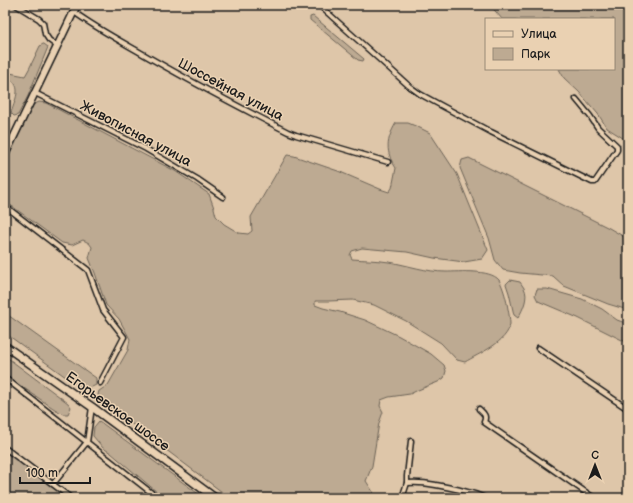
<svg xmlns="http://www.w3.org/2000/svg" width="633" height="503" viewBox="0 0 633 503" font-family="'Balsamiq Sans',sans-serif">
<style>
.green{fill:#bdaa92;stroke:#6c6357}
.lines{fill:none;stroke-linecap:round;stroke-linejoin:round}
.street-casing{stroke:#1c1c1c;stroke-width:7}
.secondary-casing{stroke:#1c1c1c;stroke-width:9}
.primary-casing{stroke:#1c1c1c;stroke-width:10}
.street{stroke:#ead1b2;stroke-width:4}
.secondary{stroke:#ead1b2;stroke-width:6}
.primary{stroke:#ead1b2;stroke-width:7}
.labels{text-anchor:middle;stroke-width:3;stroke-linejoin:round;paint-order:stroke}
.street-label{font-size:14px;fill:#1c1c1c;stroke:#ead1b2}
</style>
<rect width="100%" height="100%" fill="#dec6a9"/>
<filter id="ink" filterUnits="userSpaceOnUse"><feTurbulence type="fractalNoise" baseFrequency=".025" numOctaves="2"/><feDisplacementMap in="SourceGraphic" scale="8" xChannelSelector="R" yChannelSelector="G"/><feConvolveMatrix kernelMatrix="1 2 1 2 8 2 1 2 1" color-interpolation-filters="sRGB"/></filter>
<g filter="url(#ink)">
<g class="green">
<polygon points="490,5 628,5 628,143 626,140 607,128 598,114 579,92 564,78 559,69 614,69 614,19 502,19"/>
<polygon points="313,16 364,59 363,61 358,60 310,20 310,17"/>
<path d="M43,44H44L48,47L28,96L18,115L14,116L11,113C16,97 24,85 5,76V72L25,76L29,69L40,46Z"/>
<path d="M39,102L46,103L175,171L209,194L214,208L216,216L224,224L239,233L248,234L252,231L251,217L287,155L294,156L338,171L380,189L389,192L392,188L396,168C385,152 386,140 396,123H408L418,127L430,133L457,174L488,250L482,259L464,262L434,258L407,252L362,248L352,251L350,255L352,259C364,260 377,260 389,262C408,265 426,272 446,272C459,272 490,269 499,280C503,286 507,302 508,309C509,314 510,320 510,324C508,342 478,354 465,362L457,360L441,343L406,321L374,305L353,300L328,301H315V305L323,308L340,312L365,320L399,336L431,354L444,365L446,371L444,378L438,382L418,390L410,394L389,397L381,400L380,406L383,412L379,423L372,466L366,481L377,498H230L104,403L98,395L99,391L108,385L128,350L130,339L119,319L106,305L95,273L89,258L92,247L89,243L83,240L72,245L62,243L5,201V163L33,105Z"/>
<polygon points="469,158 609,228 628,239 628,310 608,304 564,286 553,276 520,273 503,270 495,260 489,238 460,168 462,160"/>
<path d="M510,280L520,282C521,284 523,286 524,288C529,297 523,309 518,318L514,315L509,293L506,284Z"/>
<polygon points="537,289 547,289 582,299 602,309 617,320 628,324 628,343 578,318 538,301 535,295"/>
<polygon points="5,313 96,378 96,385 88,389 81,388 5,333"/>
<polygon points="5,356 68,403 71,407 68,414 63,414 53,408 5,375"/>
<polygon points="99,421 204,498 164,498 111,453 103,448 93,436 94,427"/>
<polygon points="5,450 69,498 5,498"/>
</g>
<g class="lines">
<g class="street-casing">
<g id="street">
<polyline points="16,5 39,19 43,23 45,34 49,40 57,46"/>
<polyline points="319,5 409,86 420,94 444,107 491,132 592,182 595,182 617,150 617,146 598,128 590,116 576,99"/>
<path d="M74,12C93,26 115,38 136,50C186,79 237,106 288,132L296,135L388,162"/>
<polyline points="35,93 146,149 197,179 223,197"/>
<polyline points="5,206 88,270 103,310 124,337 100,383"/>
<polyline points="538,348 628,409"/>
<polyline points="5,378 158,498"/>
<path d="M479,409C483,413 487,415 484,422L594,498"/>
<polyline points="5,448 71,498"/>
<path d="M407,483C417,482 426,483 436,485C453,488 469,491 485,498"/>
<polyline points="53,484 87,442 92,407"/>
<polyline points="402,498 407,483 407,476 411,441"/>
</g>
</g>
<g class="secondary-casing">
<polyline id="secondary" points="5,155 77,5"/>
</g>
<g class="primary-casing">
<polyline id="primary" points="5,346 92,407 215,498"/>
</g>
<use href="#street" class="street"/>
<use href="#secondary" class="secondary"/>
<use href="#primary" class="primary"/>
</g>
</g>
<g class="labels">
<g class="street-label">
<text transform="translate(231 89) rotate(28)" y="5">Шоссейная улица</text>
<text transform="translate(136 133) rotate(28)" y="5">Живописная улица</text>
<text transform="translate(118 411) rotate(36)" y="5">Егорьевское шоссе</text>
</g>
</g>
<rect width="633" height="503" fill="none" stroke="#ead1b2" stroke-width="20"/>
<rect x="10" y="10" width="613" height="483" fill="none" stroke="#1c1c1c" stroke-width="1.5" filter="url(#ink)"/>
<rect x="485" y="18" width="130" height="52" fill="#ead1b2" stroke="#988976"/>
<rect x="493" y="31" width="20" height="6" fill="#ead1b2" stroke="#988976"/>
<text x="521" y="38" font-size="12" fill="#1c1c1c">Улица</text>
<rect x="493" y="48" width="20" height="12" fill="#bdaa92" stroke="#988976"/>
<text x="521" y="58" font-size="12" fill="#1c1c1c">Парк</text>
<g transform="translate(595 465)" stroke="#ead1b2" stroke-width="3" paint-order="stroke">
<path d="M0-3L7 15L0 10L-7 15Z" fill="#1c1c1c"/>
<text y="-6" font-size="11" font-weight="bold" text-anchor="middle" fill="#1c1c1c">С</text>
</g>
<path d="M20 477v6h70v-6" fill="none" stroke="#1c1c1c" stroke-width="2"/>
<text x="26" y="477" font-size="12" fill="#1c1c1c" stroke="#ead1b2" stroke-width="3" paint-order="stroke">100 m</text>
</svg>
